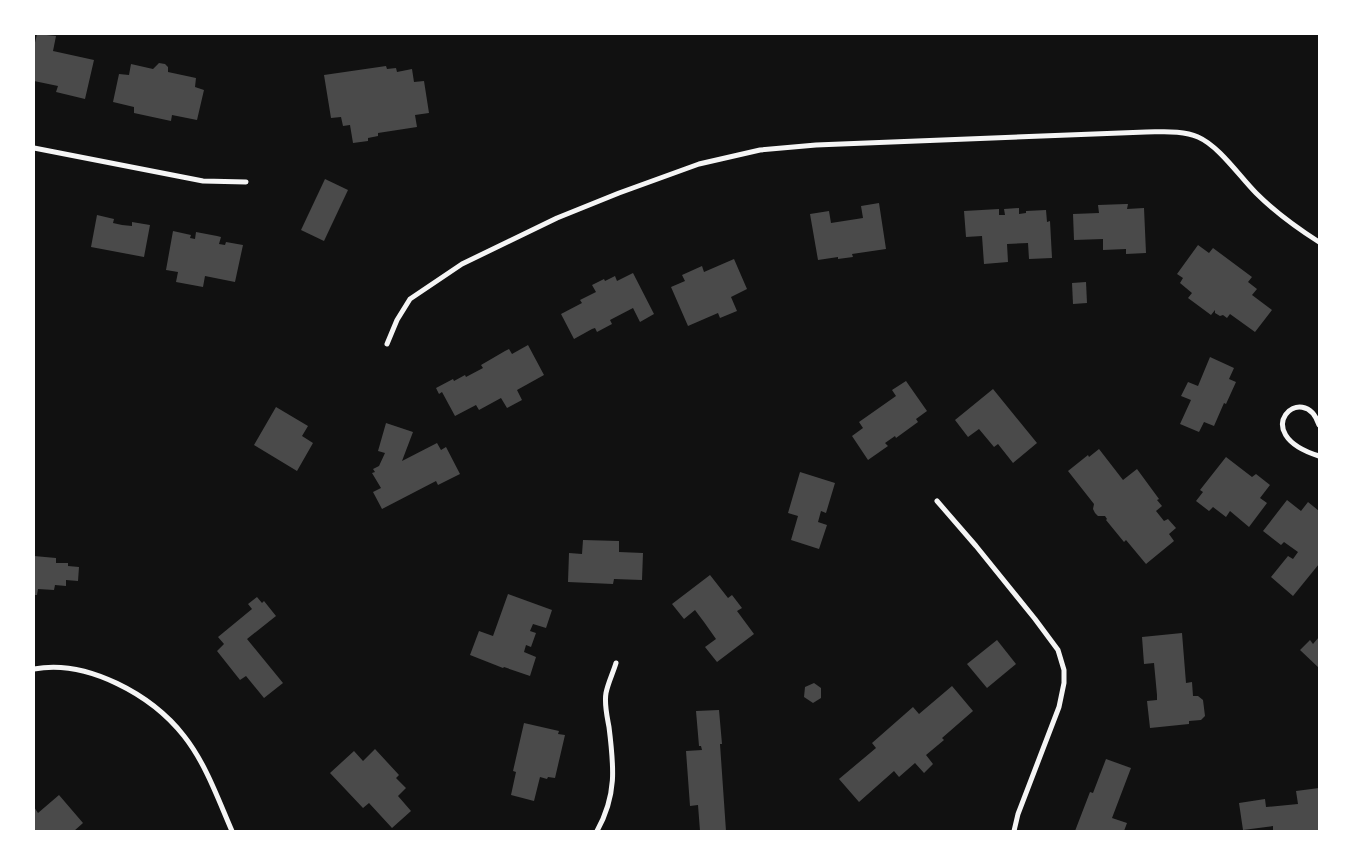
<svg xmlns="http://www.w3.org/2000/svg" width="1353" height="865" viewBox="0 0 1353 865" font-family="Rubik,sans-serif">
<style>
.building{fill:#4a4a4a}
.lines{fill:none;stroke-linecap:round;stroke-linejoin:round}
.minor{stroke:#f5f5f5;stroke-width:5}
</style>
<rect width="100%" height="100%" fill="#111"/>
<g class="building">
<polygon points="37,34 56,36 53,51 94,60 85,99 56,92 58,86 34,81 34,47"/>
<polygon points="159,63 165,64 168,67 168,72 196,78 195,87 204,90 197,120 172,115 171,121 134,113 134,107 113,102 119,74 129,75 131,64 153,69"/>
<polygon points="386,66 387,69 396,68 397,72 412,69 414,82 424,81 429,113 415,115 417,127 378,133 378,136 368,138 368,141 353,143 350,125 343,126 341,117 331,118 324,75"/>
<polygon points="325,179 348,190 324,241 301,230"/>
<polygon points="879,203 886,249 852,254 853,257 838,259 838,257 818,260 810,214 829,211 831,223 863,218 861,206"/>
<polygon points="1126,204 1128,204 1127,209 1144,208 1146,253 1126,254 1126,249 1103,250 1103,239 1074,240 1073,214 1099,213 1098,205"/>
<polygon points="1019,208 1019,214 1026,213 1026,211 1046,210 1047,222 1050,221 1052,258 1029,259 1028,243 1007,244 1008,262 984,264 982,236 966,237 964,211 999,209 999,215 1005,215 1004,209"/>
<polygon points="97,215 114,219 113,223 122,225 132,226 132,222 150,225 144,257 91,247"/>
<polygon points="173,231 191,235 190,238 195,239 196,232 217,236 221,237 219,244 225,245 226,242 243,245 235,282 205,276 203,287 176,282 178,272 166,270"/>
<polygon points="1198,245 1209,253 1213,248 1252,277 1248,282 1257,289 1252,295 1272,310 1255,332 1230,314 1227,318 1223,315 1220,316 1215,313 1215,310 1211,315 1188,298 1192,293 1180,283 1183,278 1177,274"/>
<polygon points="734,259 747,289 731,297 737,311 720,318 718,313 688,326 671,287 685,281 682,275 702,266 704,272"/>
<polygon points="633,273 654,314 640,322 633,308 610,320 612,324 597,332 595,328 592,329 574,339 561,314 582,303 580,300 596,292 592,285 604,279 605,281 615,276 617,281"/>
<polygon points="1086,282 1087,303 1073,304 1072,283"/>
<polygon points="528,345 544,375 517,390 522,400 507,408 501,398 479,410 476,405 455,416 442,392 439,394 436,388 453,379 454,381 465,375 466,377 483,368 481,365 505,351 509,349 512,354"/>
<polygon points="1210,357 1234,368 1229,379 1236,382 1226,404 1224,403 1214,426 1204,422 1199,432 1180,424 1191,400 1181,396 1188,382 1198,386"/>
<polygon points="906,381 927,411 916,419 918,422 896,438 895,436 885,443 888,446 868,460 852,436 863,428 859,422 896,396 892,390"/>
<polygon points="993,389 1037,443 1013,463 998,444 994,447 979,429 968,437 955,420"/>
<polygon points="276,407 308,426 302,436 313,443 297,471 254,445"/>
<polygon points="386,423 413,432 402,461 437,443 441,450 446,447 460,474 438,485 436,481 382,509 373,492 381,488 372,473 375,472 373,469 379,466 385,453 378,451"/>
<polygon points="1099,449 1123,480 1137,469 1159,499 1157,500 1162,506 1156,511 1164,521 1168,519 1176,528 1169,534 1174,541 1146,564 1126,540 1124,542 1106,520 1107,519 1105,516 1098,516 1095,513 1093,509 1094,504 1068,471 1088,455 1089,457"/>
<polygon points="1226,457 1252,477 1256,474 1270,485 1260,498 1267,503 1249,527 1230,511 1226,517 1213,507 1209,511 1196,501 1203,492 1200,490"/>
<polygon points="800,472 835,483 826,513 821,511 818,522 827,525 819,549 791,540 798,516 788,513"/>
<polygon points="1287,500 1301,511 1308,502 1319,511 1319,564 1293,596 1271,577 1288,556 1293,559 1298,552 1284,542 1281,545 1263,531"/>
<polygon points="583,540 619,541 619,552 643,553 642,580 614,579 613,584 568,582 569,553 582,554"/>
<polygon points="34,556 56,558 56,563 68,563 68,566 79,567 78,581 66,580 66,586 55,585 54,590 38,589 37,595 34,595"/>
<polygon points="710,575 728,598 732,595 742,608 737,611 754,634 717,662 705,647 716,639 704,622 695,610 684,619 672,604"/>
<polygon points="508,594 552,610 546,628 533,624 530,631 536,633 531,647 526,645 524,652 536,657 530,676 504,667 503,668 470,655 479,631 493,636"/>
<polygon points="257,597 262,603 264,601 276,616 247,639 283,683 264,698 246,676 240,680 217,651 224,644 218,637 252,609 248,604"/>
<polygon points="1182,633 1186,683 1192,682 1193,696 1198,696 1203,700 1205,716 1201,720 1189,721 1189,724 1150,728 1147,701 1157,700 1157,695 1154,663 1144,664 1142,637"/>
<polygon points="1319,637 1319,668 1300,650 1310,640 1313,644"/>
<polygon points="997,640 1016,664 987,688 967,664"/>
<polygon points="814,683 821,688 821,698 813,703 804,697 805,687"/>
<polygon points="952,686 973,711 942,738 944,740 926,755 933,764 924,773 915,763 899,777 894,771 859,802 839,779 876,748 872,743 913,707 919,714"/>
<polygon points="719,710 722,744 720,744 726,831 700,831 698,805 690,806 686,751 702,750 701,746 699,746 696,711"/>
<polygon points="524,723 559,731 558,734 565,735 555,778 548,777 547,779 540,777 534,801 511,795 516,772 513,771"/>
<polygon points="375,749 399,775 396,778 406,788 398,796 411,811 392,828 369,803 363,808 330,773 354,751 363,761"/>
<polygon points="1106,759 1131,768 1112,818 1127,823 1124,831 1075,831 1090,792 1093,793"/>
<polygon points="1319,788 1319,831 1273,831 1273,826 1243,830 1239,803 1265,799 1266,807 1298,804 1296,791"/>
<polygon points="59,795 83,823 74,831 34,831 34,807 38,813"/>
</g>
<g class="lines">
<g class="minor">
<polyline points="34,148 203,181 246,182"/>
<path d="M387,344L397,320L410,299L462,264L557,218L619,193L699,164L760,150L816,145L1146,132C1162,132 1183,130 1198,137C1219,146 1240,177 1256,193C1275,212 1297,228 1319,242"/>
<path d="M1319,425C1304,379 1245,433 1319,456"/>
<polyline points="937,501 976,546 1035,619 1058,650 1064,670 1064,683 1059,707 1018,814 1014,831"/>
<path d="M34,669C87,659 152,695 184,736C206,764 218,799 232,831"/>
<path d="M597,831C617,795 614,767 609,727C607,716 604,704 606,693C608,683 613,673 616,663"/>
</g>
</g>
<rect width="1353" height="865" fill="none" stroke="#ffffff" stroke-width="70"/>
</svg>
